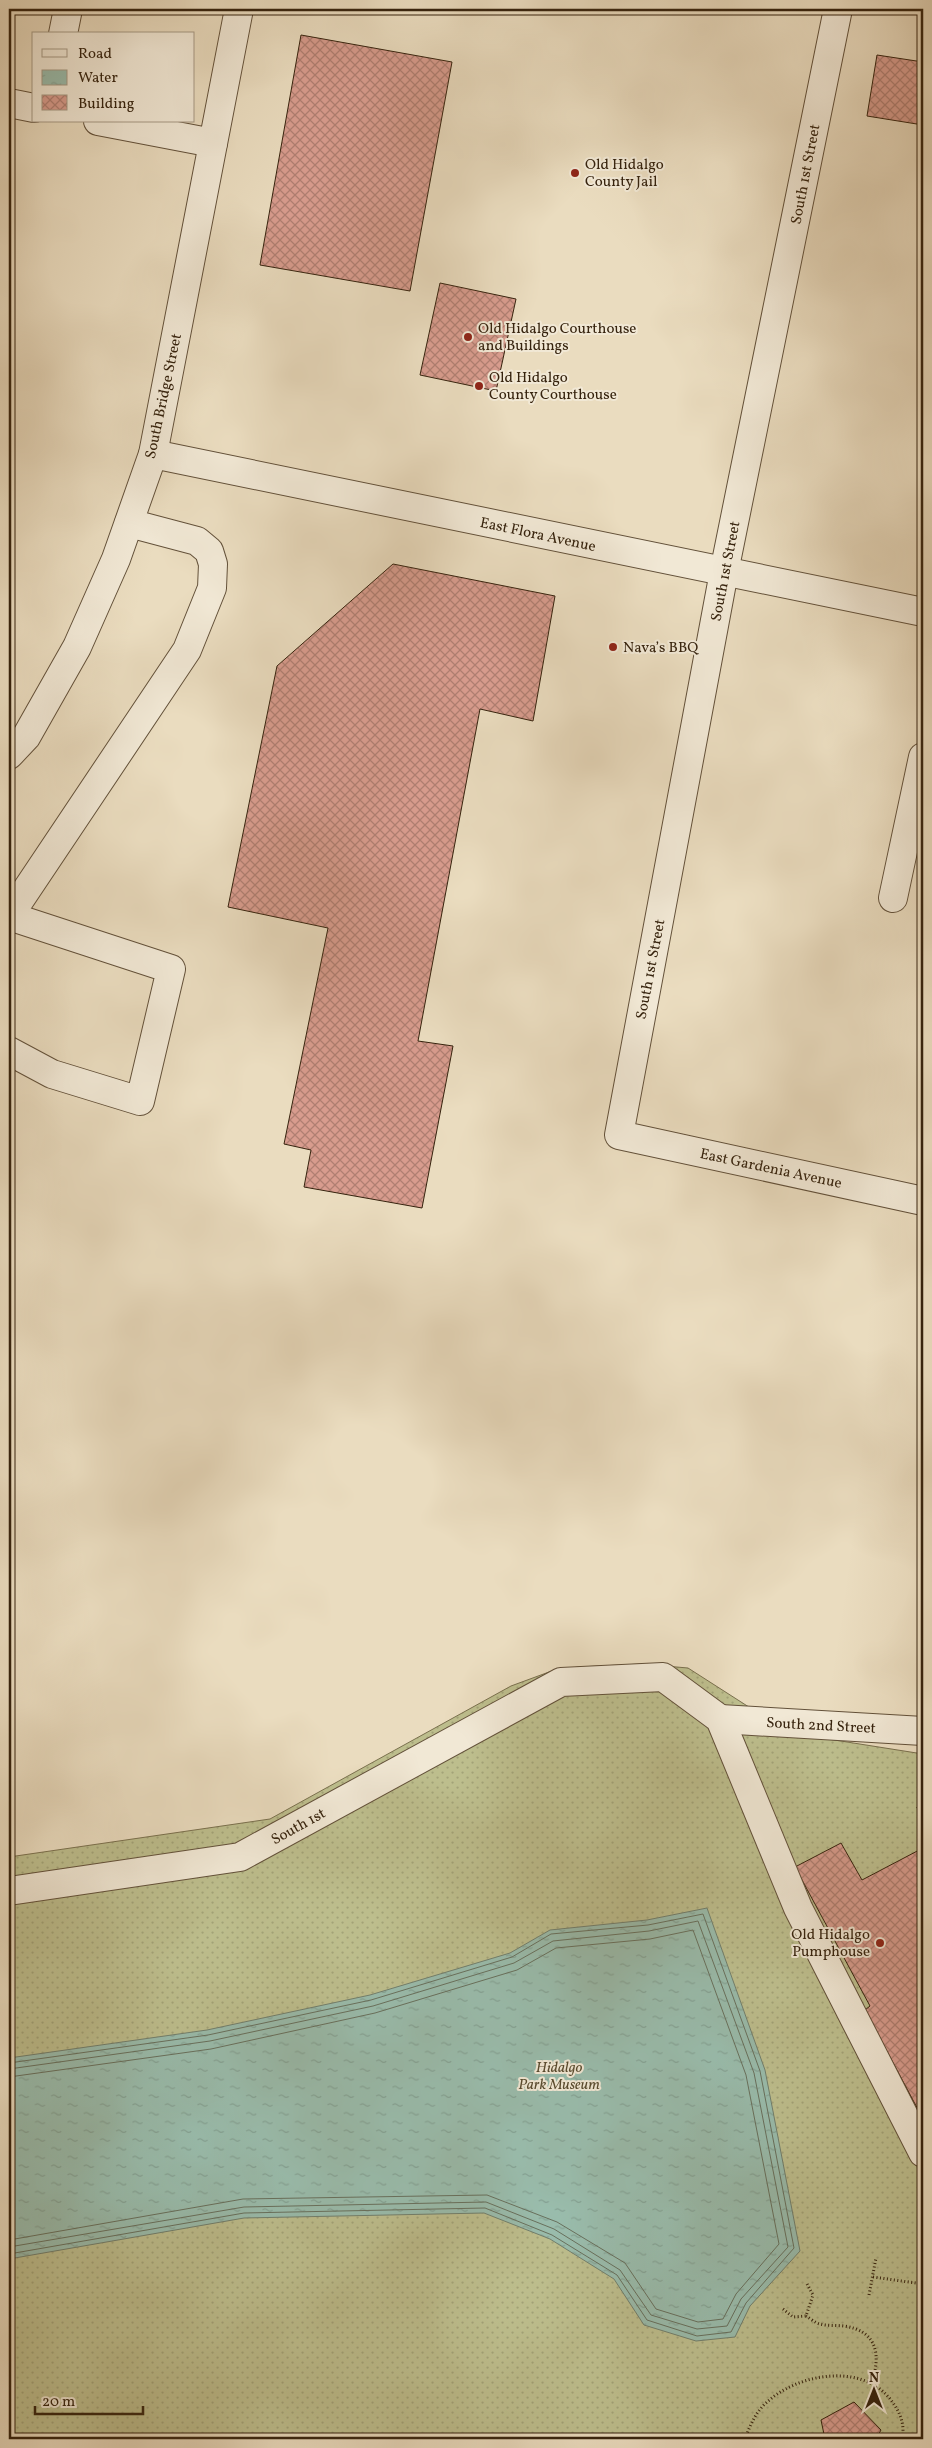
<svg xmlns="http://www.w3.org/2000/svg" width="932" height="2448" viewBox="0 0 932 2448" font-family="Vollkorn,serif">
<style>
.grass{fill:url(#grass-dots);stroke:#7a704e}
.water{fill:url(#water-ripples);stroke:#717f6d}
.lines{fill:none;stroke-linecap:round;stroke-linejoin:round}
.shore{stroke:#68705d;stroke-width:1}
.building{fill:url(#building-cross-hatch);stroke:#36230e}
.minor-casing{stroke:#63513a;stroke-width:30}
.path{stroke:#36230e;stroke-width:3;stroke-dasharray:1 2.5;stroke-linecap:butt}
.minor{stroke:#f1e8d5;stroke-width:28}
.poi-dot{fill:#8f2418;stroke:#f1e8d5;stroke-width:2}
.labels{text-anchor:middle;stroke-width:4;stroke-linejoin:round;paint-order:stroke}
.poi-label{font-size:15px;fill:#36230e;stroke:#f1e8d5;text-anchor:start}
.street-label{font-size:15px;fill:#36230e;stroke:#f1e8d5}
.park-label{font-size:15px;font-style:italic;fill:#584a2e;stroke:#f1e8d5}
</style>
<defs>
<pattern id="grass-dots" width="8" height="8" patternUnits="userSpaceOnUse" patternTransform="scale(1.25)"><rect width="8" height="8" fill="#bdbe8d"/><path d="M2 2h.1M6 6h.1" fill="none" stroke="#a3a378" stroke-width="1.8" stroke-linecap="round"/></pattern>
<pattern id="water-ripples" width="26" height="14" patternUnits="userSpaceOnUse" patternTransform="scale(1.25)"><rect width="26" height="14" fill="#99bcac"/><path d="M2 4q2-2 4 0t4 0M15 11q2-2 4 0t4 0" fill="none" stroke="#84a193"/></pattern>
<pattern id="building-cross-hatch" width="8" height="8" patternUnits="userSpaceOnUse" patternTransform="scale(1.25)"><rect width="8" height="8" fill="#d89c8e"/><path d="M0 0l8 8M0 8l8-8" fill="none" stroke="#b07f72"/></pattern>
</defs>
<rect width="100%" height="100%" fill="#eadcbf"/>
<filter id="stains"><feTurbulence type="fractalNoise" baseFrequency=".004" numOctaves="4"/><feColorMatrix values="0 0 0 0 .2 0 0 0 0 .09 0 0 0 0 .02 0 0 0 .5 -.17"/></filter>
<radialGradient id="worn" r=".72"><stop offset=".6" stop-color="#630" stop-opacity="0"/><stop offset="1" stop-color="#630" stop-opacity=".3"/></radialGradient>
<polygon class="grass" points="642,1664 688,1668 752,1709 809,1736 923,1754 923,2439 9,2439 9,1857 270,1819 511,1686 549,1672 578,1667"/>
<polygon class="water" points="707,1908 765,2070 800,2251 750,2306 735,2337 696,2341 644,2325 614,2279 550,2239 484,2213 244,2218 9,2259 9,2058 207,2030 370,1995 510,1953 550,1930 647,1920"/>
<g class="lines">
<g class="shore">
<polyline points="9,2063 208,2035 371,2000 512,1957 551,1934 648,1925 703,1914 760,2071 794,2248 746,2303 731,2332 697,2336 647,2320 617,2275 552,2235 485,2208 244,2213 9,2254"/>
<polyline points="9,2069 210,2041 373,2006 514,1963 553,1941 649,1931 698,1921 754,2073 788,2247 741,2299 727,2326 697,2329 651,2315 620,2270 554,2229 486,2202 244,2207 9,2247"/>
<polyline points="9,2077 211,2049 375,2013 517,1970 556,1948 650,1939 693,1930 746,2075 779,2244 736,2294 723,2319 698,2322 656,2309 625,2263 557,2222 487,2195 243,2199 9,2240"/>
</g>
</g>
<g class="building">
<polygon points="301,35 452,62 410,291 260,265"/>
<polygon points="877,55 923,62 923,125 867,116"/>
<polygon points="440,283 516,299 496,391 420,375"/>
<polygon points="393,564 555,596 533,721 480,709 418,1041 453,1046 422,1208 304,1187 311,1150 284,1144 328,928 228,907 277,666"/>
<polygon points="841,1843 862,1880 923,1848 923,2119 865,2010 870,2006 795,1867"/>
<polygon points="854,2402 881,2430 876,2439 825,2439 821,2420"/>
</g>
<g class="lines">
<g class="minor-casing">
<g id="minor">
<polyline points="838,9 724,572 619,1135 923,1201"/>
<polyline points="63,34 68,9"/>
<polyline points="9,103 34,108"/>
<polyline points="98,121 213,143"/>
<polyline points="153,454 923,612"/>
<polyline points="9,755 26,737 77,647 116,559 153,454 239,9"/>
<polyline points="893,898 923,757"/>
<polyline points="9,916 187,650 212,588 213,564 209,551 197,541 129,523"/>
<polyline points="9,916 171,969 140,1101 52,1074 9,1051"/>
<polyline points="720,1719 923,1731"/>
<polyline points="9,1891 240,1857 561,1682 663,1677 720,1719 798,1908 923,2153"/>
</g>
</g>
<g class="path">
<polyline points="923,1804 917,1806 923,1814"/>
<polyline points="873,2277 923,2284"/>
<polyline points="869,2295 876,2258"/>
<polyline points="783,2309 793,2317 806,2316 813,2295 806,2282"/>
<path d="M806,2316C810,2318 815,2323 820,2324C827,2326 836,2325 844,2326C877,2331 881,2354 872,2382"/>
<path d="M745,2439C750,2426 755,2413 766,2403C799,2372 866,2362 893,2403C901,2414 905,2426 902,2439"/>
</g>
<use href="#minor" class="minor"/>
</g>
<g class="poi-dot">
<circle cx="575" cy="173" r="5"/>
<circle cx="468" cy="337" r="5"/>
<circle cx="479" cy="386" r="5"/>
<circle cx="613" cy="647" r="5"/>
<circle cx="880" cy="1943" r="5"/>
</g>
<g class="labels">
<g class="poi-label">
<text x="585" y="169">Old Hidalgo<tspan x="585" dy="17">County Jail</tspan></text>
<text x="478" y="333">Old Hidalgo Courthouse<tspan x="478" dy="17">and Buildings</tspan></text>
<text x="489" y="382">Old Hidalgo<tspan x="489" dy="17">County Courthouse</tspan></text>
<text x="623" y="652">Nava’s BBQ</text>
<text x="870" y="1939" text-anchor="end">Old Hidalgo<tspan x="870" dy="17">Pumphouse</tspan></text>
</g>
<g class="street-label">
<text transform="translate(805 174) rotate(-79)" y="5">South 1st Street</text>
<text transform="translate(163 396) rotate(-78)" y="5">South Bridge Street</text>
<text transform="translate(538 534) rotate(12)" y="5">East Flora Avenue</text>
<text transform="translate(725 571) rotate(-79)" y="5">South 1st Street</text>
<text transform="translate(650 969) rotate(-79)" y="5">South 1st Street</text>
<text transform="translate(771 1168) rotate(12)" y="5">East Gardenia Avenue</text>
<text transform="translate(821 1725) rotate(3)" y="5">South 2nd Street</text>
<text transform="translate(298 1826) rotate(-29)" y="5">South 1st</text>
</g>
<g class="park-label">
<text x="559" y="2072">Hidalgo<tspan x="559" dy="17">Park Museum</tspan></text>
</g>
</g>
<rect width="932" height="2448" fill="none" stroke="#eadcbf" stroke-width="30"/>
<rect x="10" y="10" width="912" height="2428" fill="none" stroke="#36230e" stroke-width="2.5"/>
<rect x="15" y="15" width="902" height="2418" fill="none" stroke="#36230e"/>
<rect x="32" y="32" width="162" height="90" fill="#f1e8d5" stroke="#a69985"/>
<rect x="42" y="49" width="25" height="8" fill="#f1e8d5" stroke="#a69985"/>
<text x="78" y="58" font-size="15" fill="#36230e">Road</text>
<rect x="42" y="70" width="25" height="15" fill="url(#water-ripples)" stroke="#a69985"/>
<text x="78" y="82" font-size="15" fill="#36230e">Water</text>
<rect x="42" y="95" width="25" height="15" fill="url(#building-cross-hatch)" stroke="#a69985"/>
<text x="78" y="108" font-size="15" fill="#36230e">Building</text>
<g transform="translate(874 2390)" stroke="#f1e8d5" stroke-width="4" paint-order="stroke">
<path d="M0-4L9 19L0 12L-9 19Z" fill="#36230e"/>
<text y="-8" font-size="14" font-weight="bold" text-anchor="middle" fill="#36230e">N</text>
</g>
<path d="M35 2406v8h108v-8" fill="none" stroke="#36230e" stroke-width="2.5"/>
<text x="42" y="2406" font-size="15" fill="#36230e" stroke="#f1e8d5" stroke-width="4" paint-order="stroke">20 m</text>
<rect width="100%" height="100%" filter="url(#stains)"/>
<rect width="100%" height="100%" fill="url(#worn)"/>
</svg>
